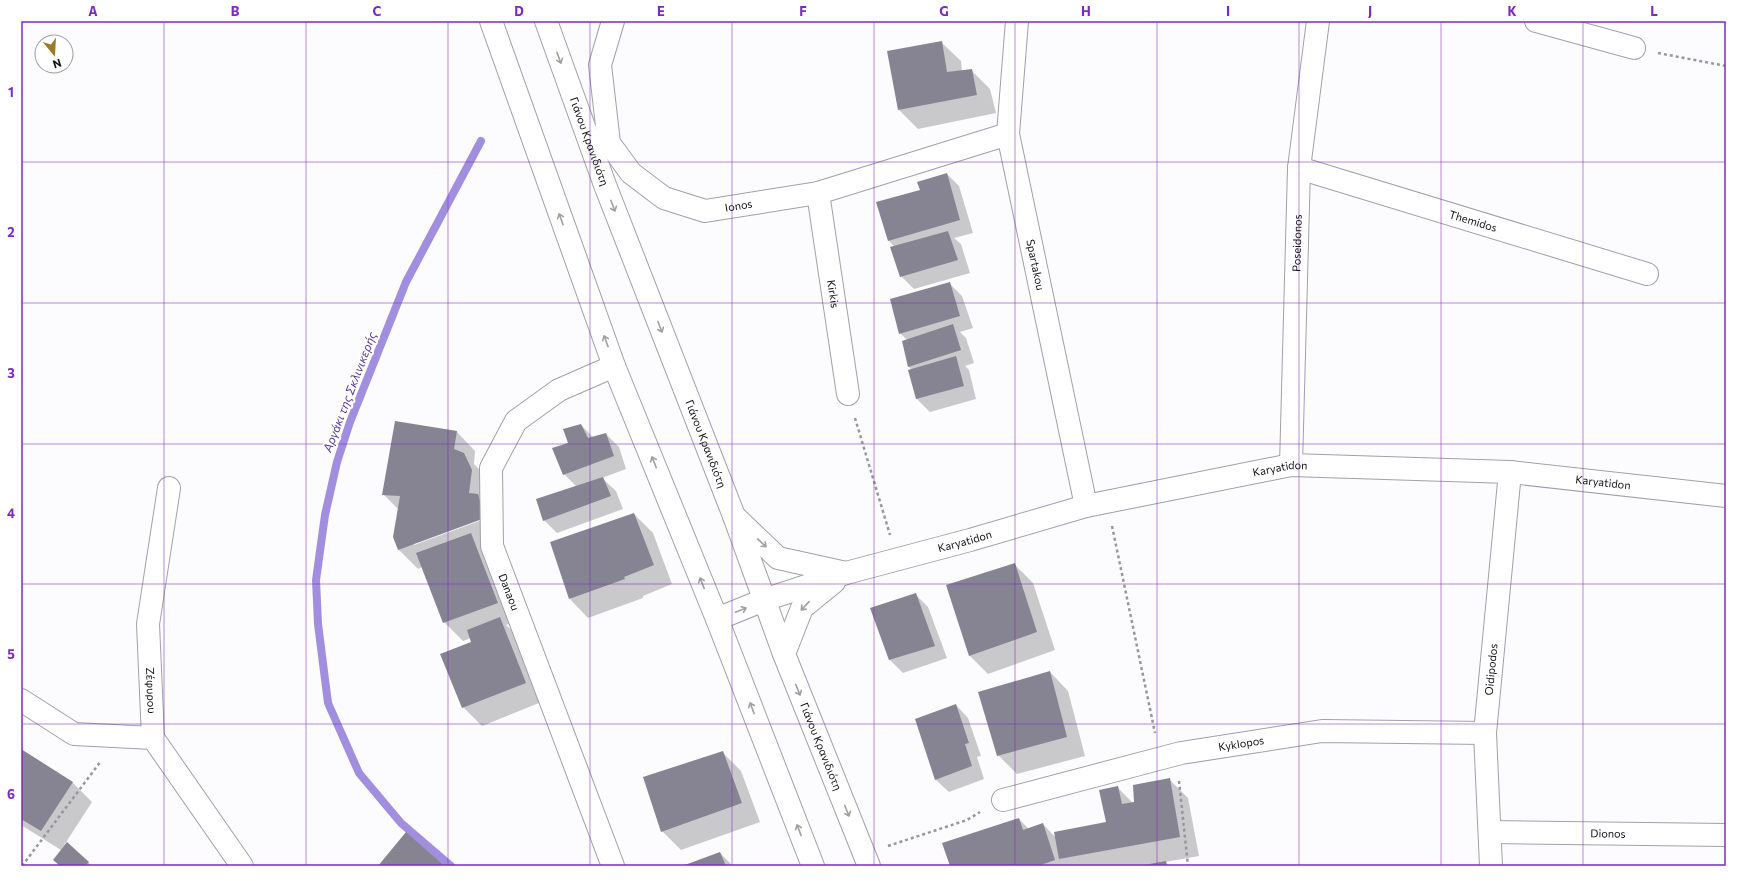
<svg xmlns="http://www.w3.org/2000/svg" width="1747" height="887" viewBox="0 0 1747 887" font-family="Commissioner,sans-serif">
<style>
.shadow{fill:#0003;fill-rule:evenodd}
.lines{fill:none;stroke-linecap:round;stroke-linejoin:round}
.stream{stroke:#a18ede;stroke-width:8}
.building{fill:#868492}
.minor-casing{stroke:#a29fae;stroke-width:24}
.primary-casing{stroke:#a29fae;stroke-width:24}
.path{stroke:#97969a;stroke-width:2.5;stroke-dasharray:3 3;stroke-linecap:butt}
.minor{stroke:#fff;stroke-width:22}
.primary{stroke:#fff;stroke-width:22}
.oneway{stroke:#a09fa1}
.grid{fill:none;stroke:#7b2cbf;stroke-width:1;stroke-opacity:0.55}
.labels{text-anchor:middle;stroke-width:4;stroke-linejoin:round;paint-order:stroke}
.street-label{font-size:11px;fill:#111015;stroke:#fff}
.water-label{font-size:12px;font-style:italic;fill:#563896;stroke:#fff}
.neatline{fill:none;stroke:#7b2cbf;stroke-width:1.5}
.grid-label{font-size:13px;text-anchor:middle;font-weight:bold;fill:#7b2cbf}
</style>
<rect width="100%" height="100%" fill="#fcfbfe"/>
<g class="shadow">
<polygon points="942,43 961,61 962,71 971,70 990,89 996,113 918,129 899,110"/>
<polygon points="947,174 959,186 973,233 954,238 961,244 970,273 914,289 901,276 895,247 889,241 921,191"/>
<polygon points="949,283 962,296 973,328 960,332 966,338 974,363 965,366 969,370 976,399 930,412 917,399 910,370 912,370 909,367 903,342 907,340 900,333"/>
<polygon points="581,425 594,438 606,434 619,447 626,469 602,478 616,491 623,509 557,533 544,520 577,487 564,474 569,444"/>
<path d="M457,432L475,451L474,464L483,473L503,536L481,545L489,553L516,621L506,625L519,637L544,701L482,726L463,707L472,642L471,638L463,641L444,622L422,567L418,569L399,550L394,537L399,510L383,494ZM490,515V517L414,545V543Z"/>
<polygon points="634,514 653,533 672,584 643,596 643,598 588,618 570,599"/>
<polygon points="1014,564 1033,583 1055,650 988,674 969,655"/>
<polygon points="915,594 928,607 947,658 903,673 890,660 872,608"/>
<polygon points="1050,672 1068,691 1085,756 1017,774 998,755"/>
<polygon points="956,705 968,718 981,756 977,757 984,779 949,792 936,780"/>
<polygon points="21,751 73,783 92,802 61,850 21,825"/>
<polygon points="722,752 741,771 760,822 681,850 662,831"/>
<polygon points="1169,779 1188,798 1199,856 1165,862 1169,866 951,866 1019,819 1029,829 1043,824 1056,838 1107,823 1117,787 1135,805"/>
<polygon points="720,853 733,866 684,866"/>
<polygon points="88,862 92,866 60,866"/>
</g>
<g class="lines">
<polyline class="stream" points="451,866 401,823 359,773 328,703 318,624 316,580 325,515 337,462 350,422 406,282 481,141"/>
</g>
<g class="building">
<polygon points="942,41 947,72 972,69 977,95 898,110 887,51"/>
<polygon points="947,173 960,220 888,241 876,202 920,190 917,182"/>
<polygon points="948,231 958,260 900,277 890,247"/>
<polygon points="950,282 960,316 899,334 890,299"/>
<polygon points="953,324 961,350 908,367 902,341"/>
<polygon points="956,356 964,386 916,399 908,370"/>
<polygon points="395,421 457,431 454,449 464,453 472,470 469,493 478,494 485,518 398,550 393,537 400,496 382,495"/>
<polygon points="581,424 588,438 606,433 614,456 563,475 552,448 568,443 563,429"/>
<polygon points="603,477 611,496 543,521 536,499"/>
<polygon points="634,513 654,565 624,577 625,579 569,599 550,542"/>
<polygon points="471,533 498,603 443,623 416,553"/>
<polygon points="1015,563 1037,632 969,656 946,585"/>
<polygon points="916,593 935,646 889,660 870,608"/>
<polygon points="500,617 526,683 462,708 440,654 471,642 467,630"/>
<polygon points="1050,671 1067,737 997,756 978,692"/>
<polygon points="956,704 969,743 965,744 972,766 935,780 915,719"/>
<polygon points="21,749 73,782 41,831 21,819"/>
<polygon points="723,751 742,803 661,832 643,777"/>
<polygon points="1170,778 1180,837 1059,859 1054,832 1106,822 1099,790 1118,786 1122,804 1134,802 1133,785"/>
<polygon points="1019,818 1023,830 1043,823 1055,860 1038,866 950,866 942,843"/>
<polygon points="406,832 445,866 378,866"/>
<polygon points="67,842 89,862 85,866 60,866 53,860"/>
<polygon points="720,852 726,866 682,866"/>
<polygon points="1166,861 1167,866 1144,866 1144,865"/>
</g>
<g class="lines">
<g class="minor-casing">
<g id="minor">
<path id="s1" d="M613,21L600,65L609,143L631,173L664,198L705,211L818,193L1008,134"/>
<path id="s2" d="M1017,21L1008,134L1086,506"/>
<polyline points="1536,21 1634,48"/>
<path id="s3" d="M1299,168L1647,274"/>
<path id="s4" d="M818,193L848,394"/>
<path id="s5" d="M1291,465L1299,168L1318,21"/>
<path id="s6" d="M169,488L148,624L153,738L242,866"/>
<polyline points="734,516 778,558 846,573"/>
<path id="s7" d="M717,619L764,600L846,573L970,540L1086,506L1291,465L1510,472L1726,496"/>
<polyline points="784,654 802,608 834,582"/>
<polyline points="21,700 74,734 153,738"/>
<path id="s8" d="M1003,800L1181,753L1322,731L1485,733"/>
<path id="s9" d="M1490,832L1726,835"/>
<polyline points="613,866 492,546 491,468 516,421 559,390 614,366"/>
<path id="s10" d="M1491,866L1485,733L1510,472"/>
</g>
</g>
<g class="primary-casing">
<g id="primary">
<polyline points="491,21 614,366 717,619 813,866"/>
<path id="s11" d="M546,21L605,185L734,516L784,654L869,866"/>
</g>
</g>
<g class="path">
<polyline points="1658,53 1726,66"/>
<polyline points="855,418 890,535"/>
<polyline points="1112,526 1155,733"/>
<polyline points="1179,781 1188,866"/>
<polyline points="888,846 967,820 980,812"/>
<polyline points="22,866 101,761"/>
</g>
<use href="#minor" class="minor"/>
<use href="#primary" class="primary"/>
</g>
<defs><path id="oneway-shaft" d="M-6 0H5M1.5-3L5.5 0L1.5 3" fill="none" stroke-width="1.6" stroke-linecap="round" stroke-linejoin="round"/></defs>
<g class="oneway">
<use href="#oneway-shaft" transform="translate(559 58) rotate(70)"/>
<use href="#oneway-shaft" transform="translate(613 206) rotate(69)"/>
<use href="#oneway-shaft" transform="translate(561 219) rotate(-110)"/>
<use href="#oneway-shaft" transform="translate(660 327) rotate(69)"/>
<use href="#oneway-shaft" transform="translate(606 341) rotate(-110)"/>
<use href="#oneway-shaft" transform="translate(654 462) rotate(-112)"/>
<use href="#oneway-shaft" transform="translate(762 543) rotate(43)"/>
<use href="#oneway-shaft" transform="translate(702 583) rotate(-112)"/>
<use href="#oneway-shaft" transform="translate(805 606) rotate(133)"/>
<use href="#oneway-shaft" transform="translate(741 610) rotate(-22)"/>
<use href="#oneway-shaft" transform="translate(798 690) rotate(68)"/>
<use href="#oneway-shaft" transform="translate(752 708) rotate(-111)"/>
<use href="#oneway-shaft" transform="translate(847 811) rotate(68)"/>
<use href="#oneway-shaft" transform="translate(799 830) rotate(-111)"/>
</g>
<path class="grid" d="M164,21V866M306,21V866M448,21V866M590,21V866M732,21V866M874,21V866M1015,21V866M1157,21V866M1299,21V866M1441,21V866M1583,21V866M21,162H1726M21,303H1726M21,444H1726M21,584H1726M21,724H1726"/>
<g class="labels">
<g class="street-label">
<text dy="4" stroke="none"><textPath href="#s11" startOffset="128">Γιάνου Κρανιδιότη</textPath></text>
<text dy="4" stroke="none"><textPath href="#s1" startOffset="280">Ionos</textPath></text>
<text dy="4" stroke="none"><textPath href="#s3" startOffset="182">Themidos</textPath></text>
<text dy="4" stroke="none"><textPath href="#s5" startOffset="222">Poseidonos</textPath></text>
<text dy="4" stroke="none"><textPath href="#s2" startOffset="247">Spartakou</textPath></text>
<text dy="4" stroke="none"><textPath href="#s4" startOffset="102">Kirkis</textPath></text>
<text dy="4" stroke="none"><textPath href="#s11" startOffset="452">Γιάνου Κρανιδιότη</textPath></text>
<text dy="4" stroke="none"><textPath href="#s7" startOffset="584">Karyatidon</textPath></text>
<text dy="4" stroke="none"><textPath href="#s7" startOffset="908">Karyatidon</textPath></text>
<text dy="4" stroke="none"><textPath href="#s7" startOffset="260">Karyatidon</textPath></text>
<text transform="translate(509 592) rotate(69)" y="4">Danaou</text>
<text dy="4" stroke="none"><textPath href="#s10" startOffset="197">Oidipodos</textPath></text>
<text dy="4" stroke="none"><textPath href="#s6" startOffset="204">Ζέφυρου</textPath></text>
<text dy="4" stroke="none"><textPath href="#s8" startOffset="245">Kyklopos</textPath></text>
<text dy="4" stroke="none"><textPath href="#s11" startOffset="776">Γιάνου Κρανιδιότη</textPath></text>
<text dy="4" stroke="none"><textPath href="#s9" startOffset="118">Dionos</textPath></text>
</g>
<g class="water-label">
<text transform="translate(350 392) rotate(-69)" y="4">Αργάκι της Σκλινικερής</text>
</g>
</g>
<rect width="1747" height="887" fill="none" stroke="#ffffff" stroke-width="44"/>
<g transform="translate(54 54) rotate(162)"><circle r="19" fill="#ffffff" stroke="#a09fa1"/>
<path d="M0-3L7 15L0 10L-7 15Z" fill="#9e7a26"/>
<text y="-6" font-size="11" font-weight="bold" text-anchor="middle" fill="#111015">N</text>
</g>
<rect x="22" y="22" width="1703" height="843" class="neatline"/>
<g class="grid-label">
<text x="93" y="16">A</text>
<text x="235" y="16">B</text>
<text x="377" y="16">C</text>
<text x="519" y="16">D</text>
<text x="661" y="16">E</text>
<text x="803" y="16">F</text>
<text x="944" y="16">G</text>
<text x="1086" y="16">H</text>
<text x="1228" y="16">I</text>
<text x="1370" y="16">J</text>
<text x="1512" y="16">K</text>
<text x="1654" y="16">L</text>
<text x="11" y="97">1</text>
<text x="11" y="237">2</text>
<text x="11" y="378">3</text>
<text x="11" y="518">4</text>
<text x="11" y="659">5</text>
<text x="11" y="799">6</text>
</g>
</svg>
